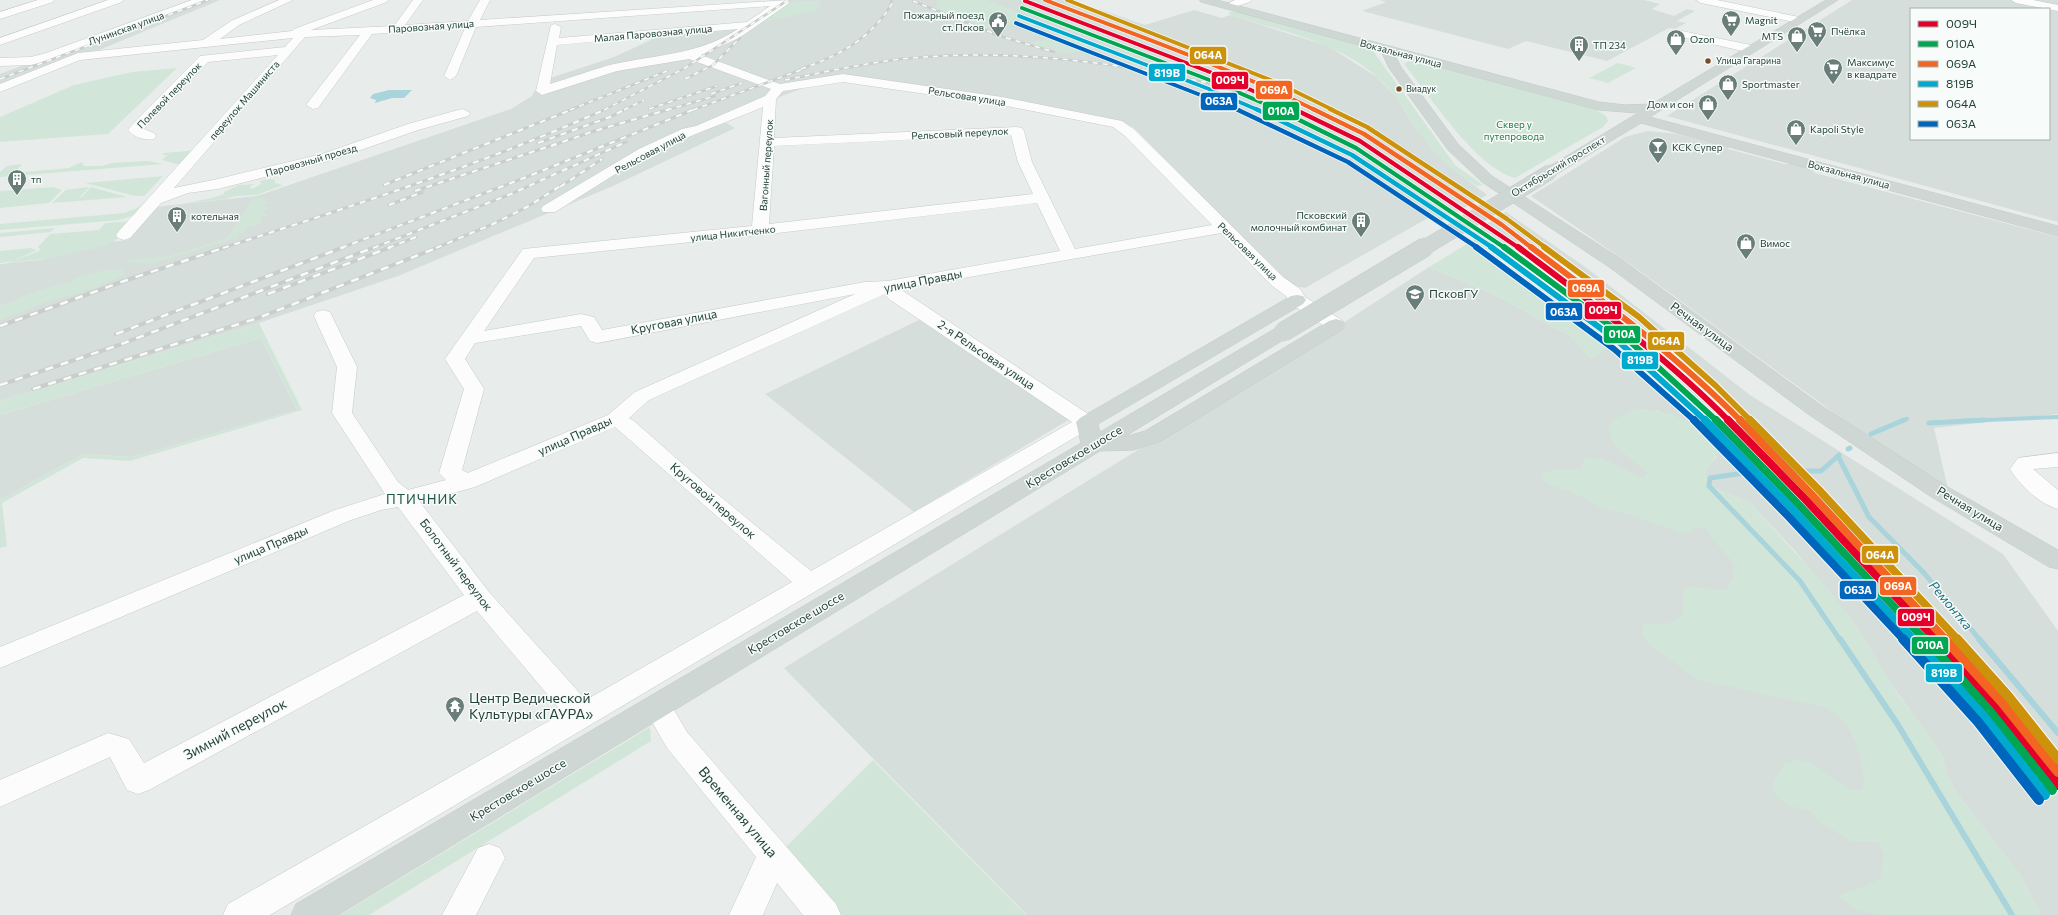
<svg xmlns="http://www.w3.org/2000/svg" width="2058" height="915" viewBox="0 0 2058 915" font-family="Commissioner,sans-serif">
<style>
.built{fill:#d6dedb;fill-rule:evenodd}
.green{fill:#d1e6d8}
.water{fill:#a9d4db}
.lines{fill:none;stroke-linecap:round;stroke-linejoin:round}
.stream-far2{stroke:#a9d4db;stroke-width:4}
.stream-far1{stroke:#a9d4db;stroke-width:5}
.stream{stroke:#a9d4db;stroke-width:6}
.minor-casing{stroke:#c5cac8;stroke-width:1}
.major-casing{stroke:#c3ccc9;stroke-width:1}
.minor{fill:#fcfcfc;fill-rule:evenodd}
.major{fill:#cfd7d5;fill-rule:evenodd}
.rail-far2-casing{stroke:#c9cdcc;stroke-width:2.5}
.rail-far1-casing{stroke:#c9cdcc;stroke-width:3}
.rail-casing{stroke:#c9cdcc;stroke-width:4}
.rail-far2{stroke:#f7fbf9;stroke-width:1.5;stroke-dasharray:5;stroke-linecap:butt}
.rail-far1{stroke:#f7fbf9;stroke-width:2;stroke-dasharray:6;stroke-linecap:butt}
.rail{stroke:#f7fbf9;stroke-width:2.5;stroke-dasharray:8;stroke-linecap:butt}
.major-bridge-far1-casing{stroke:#c3ccc9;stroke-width:16;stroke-linecap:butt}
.major-bridge-casing{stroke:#c3ccc9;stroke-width:20;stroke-linecap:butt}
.major-bridge-far1{stroke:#cfd7d5;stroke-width:15}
.major-bridge{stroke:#cfd7d5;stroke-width:19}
.rail-1-far4-casing{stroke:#f7fbf9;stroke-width:5.5}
.rail-1-far3-casing{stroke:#f7fbf9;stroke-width:6}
.rail-1-far2-casing{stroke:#f7fbf9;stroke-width:8}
.rail-1-far1-casing{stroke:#f7fbf9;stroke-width:10}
.rail-1-casing{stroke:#f7fbf9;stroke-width:12}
.rail-2-far4-casing{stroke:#f7fbf9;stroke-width:5.5}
.rail-2-far3-casing{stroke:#f7fbf9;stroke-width:6}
.rail-2-far2-casing{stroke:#f7fbf9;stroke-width:8}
.rail-2-far1-casing{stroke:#f7fbf9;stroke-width:10}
.rail-2-casing{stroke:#f7fbf9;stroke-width:12}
.rail-3-far4-casing{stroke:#f7fbf9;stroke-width:5.5}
.rail-3-far3-casing{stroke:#f7fbf9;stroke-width:6}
.rail-3-far2-casing{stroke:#f7fbf9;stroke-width:8}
.rail-3-far1-casing{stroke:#f7fbf9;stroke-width:10}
.rail-3-casing{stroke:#f7fbf9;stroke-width:12}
.rail-4-far4-casing{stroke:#f7fbf9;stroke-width:5.5}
.rail-4-far3-casing{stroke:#f7fbf9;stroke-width:6}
.rail-4-far2-casing{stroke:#f7fbf9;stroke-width:8}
.rail-4-far1-casing{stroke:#f7fbf9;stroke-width:10}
.rail-4-casing{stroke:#f7fbf9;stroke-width:12}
.rail-5-far4-casing{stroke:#f7fbf9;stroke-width:5.5}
.rail-5-far3-casing{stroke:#f7fbf9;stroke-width:6}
.rail-5-far2-casing{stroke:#f7fbf9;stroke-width:8}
.rail-5-far1-casing{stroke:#f7fbf9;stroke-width:10}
.rail-5-casing{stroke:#f7fbf9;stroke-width:12}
.rail-6-far4-casing{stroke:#f7fbf9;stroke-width:5.5}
.rail-6-far3-casing{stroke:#f7fbf9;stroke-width:6}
.rail-6-far2-casing{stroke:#f7fbf9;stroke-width:8}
.rail-6-far1-casing{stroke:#f7fbf9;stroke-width:10}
.rail-6-casing{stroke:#f7fbf9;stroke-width:12}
.rail-1-far4{stroke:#e4002b;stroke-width:4}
.rail-1-far3{stroke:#e4002b;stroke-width:4.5}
.rail-1-far2{stroke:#e4002b;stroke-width:6}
.rail-1-far1{stroke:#e4002b;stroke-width:8}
.rail-1{stroke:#e4002b;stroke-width:10}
.rail-2-far4{stroke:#00a651;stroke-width:4}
.rail-2-far3{stroke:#00a651;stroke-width:4.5}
.rail-2-far2{stroke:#00a651;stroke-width:6}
.rail-2-far1{stroke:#00a651;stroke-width:8}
.rail-2{stroke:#00a651;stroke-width:10}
.rail-3-far4{stroke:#f26522;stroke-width:4}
.rail-3-far3{stroke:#f26522;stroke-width:4.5}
.rail-3-far2{stroke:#f26522;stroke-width:6}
.rail-3-far1{stroke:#f26522;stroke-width:8}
.rail-3{stroke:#f26522;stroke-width:10}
.rail-4-far4{stroke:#00a9ce;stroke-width:4}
.rail-4-far3{stroke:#00a9ce;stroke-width:4.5}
.rail-4-far2{stroke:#00a9ce;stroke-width:6}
.rail-4-far1{stroke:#00a9ce;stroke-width:8}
.rail-4{stroke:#00a9ce;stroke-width:10}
.rail-5-far4{stroke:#cd920c;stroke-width:4}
.rail-5-far3{stroke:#cd920c;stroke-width:4.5}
.rail-5-far2{stroke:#cd920c;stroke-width:6}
.rail-5-far1{stroke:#cd920c;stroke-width:8}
.rail-5{stroke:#cd920c;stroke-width:10}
.rail-6-far4{stroke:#0065bd;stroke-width:4}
.rail-6-far3{stroke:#0065bd;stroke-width:4.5}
.rail-6-far2{stroke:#0065bd;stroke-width:6}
.rail-6-far1{stroke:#0065bd;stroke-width:8}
.rail-6{stroke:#0065bd;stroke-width:10}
.bus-dot{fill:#7a4b2a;stroke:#f7fbf9;stroke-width:1.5}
.labels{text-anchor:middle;stroke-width:3;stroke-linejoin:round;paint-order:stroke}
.far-bus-label{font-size:9px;fill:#24423a;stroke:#f7fbf9;text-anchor:start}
.far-poi-label{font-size:10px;fill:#24423a;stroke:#f7fbf9;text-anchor:start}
.far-street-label{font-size:10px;fill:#24423a;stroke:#f7fbf9}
.far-park-label{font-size:10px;fill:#2d7a4b;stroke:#f7fbf9}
.street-label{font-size:12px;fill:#24423a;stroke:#f7fbf9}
.poi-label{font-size:12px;fill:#24423a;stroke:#f7fbf9;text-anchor:start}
.neighbourhood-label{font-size:13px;letter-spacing:1px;fill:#1f5548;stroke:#f7fbf9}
.water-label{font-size:13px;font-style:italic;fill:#1c6f80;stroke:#f7fbf9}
.near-poi-label{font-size:14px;fill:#24423a;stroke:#f7fbf9;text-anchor:start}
.near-street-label{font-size:14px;fill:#24423a;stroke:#f7fbf9}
.line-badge{stroke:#f7fbf9;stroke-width:1.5}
.badge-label{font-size:11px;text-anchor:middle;font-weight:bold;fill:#fff}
</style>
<rect width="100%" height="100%" fill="#e8edeb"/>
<g class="built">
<polygon points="199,0 220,0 0,91 0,74"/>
<polygon points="777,0 1062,0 1092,11 1099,9 1145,25 1194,10 1222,18 1230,15 1328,46 1377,77 1396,97 1417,129 1460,174 1487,195 1441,221 1428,218 1305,288 1289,285 1133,127 1122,123 847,80 816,84 787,94 723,121 735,128 613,186 398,276 259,323 0,401 0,264 40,260 111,242 128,240 155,207 257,196 511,109 532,96 534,92 553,77 614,57 651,40 650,32 743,25"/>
<polygon points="1380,0 1644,0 1660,4 1652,9 1674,16 1687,9 1695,11 1677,21 1686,23 1675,29 1669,28 1607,61 1526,41 1508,49 1362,11 1386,2"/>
<path d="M1852,0H2058V222L1667,116ZM1911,9H2049V139H1911Z"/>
<polygon points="1647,131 1678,134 1729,147 1728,149 1785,164 1795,164 1811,169 1815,173 2058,237 2058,414 1934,428 1948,489 1837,415 1634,267 1531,196 1625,137"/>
<polygon points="1506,212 1588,269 1750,395 2003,554 2058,631 2058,915 2041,915 2020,875 1958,795 1945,772 1943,756 1883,673 1858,628 1795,551 1749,502 1709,486 1705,475 1709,465 1717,457 1656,409 1972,915 1027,915 784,668 1334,329 1429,267 1491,293 1569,335 1592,359 1607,346 1470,234"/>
<polygon points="921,319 1072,418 914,512 765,394"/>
<polygon points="261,338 297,410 132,457 83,454 0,500 0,415"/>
</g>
<g class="green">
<polygon points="936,0 987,0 1047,24 1032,27 1018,22 1008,25 997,20 991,22 998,24 987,28 938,9"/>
<polygon points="820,1 820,5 816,11 763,22 788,2"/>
<path d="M1236,11L1371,48L1455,165L1483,185L1477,186C1464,177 1449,168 1438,156C1415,132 1403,99 1377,77C1336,41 1280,31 1230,15L1229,12Z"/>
<polygon points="1066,35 1097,46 1068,54 1026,44"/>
<path d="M1408,61H1417L1596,110L1606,116L1608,121L1603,127L1515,178C1475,167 1430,96 1404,64Z"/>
<polygon points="1618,63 1636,68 1608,83 1589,78"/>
<polygon points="177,68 108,134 0,142 0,117 74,85 132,72"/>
<polygon points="198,150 184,166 162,160 167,155 162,155 164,153"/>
<polygon points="147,161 163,164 0,177 0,172 7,166 22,164 14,173 69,168 82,162 84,166 102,166 112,163"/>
<polygon points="163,176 144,196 135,196 85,183"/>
<polygon points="270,179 275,180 275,183 283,185 257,195 237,196 225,199 182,204 212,198 224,194 224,192 239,185 255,184 249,187 252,189 261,184 260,181"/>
<polygon points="53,187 62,190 49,203 0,208 0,191"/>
<polygon points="89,187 80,197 65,199 82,197 91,187 127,197 52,203 66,190"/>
<polygon points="254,198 263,199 268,202 263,205 268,208 262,211 268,215 260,218 262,223 244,229 247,232 239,234 237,238 150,264 121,261 170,256 227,238"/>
<polygon points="145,205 137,214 120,220 0,230 0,224 124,213"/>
<polygon points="133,221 115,241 105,246 51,258 8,263 39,251 40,249 38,247 50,234 99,230 105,223"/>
<polygon points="55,228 51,232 0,237 0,233"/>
<polygon points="1475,239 1608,347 1592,360 1569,335 1491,293 1429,267"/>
<polygon points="30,248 37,250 13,261 0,263 0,251"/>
<polygon points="111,269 123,270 123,273 126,274 94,288 44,303 0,320 0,306 40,290 69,282 80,276 85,274 83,279 88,274"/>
<polygon points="259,323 302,410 130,461 83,458 2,503 7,546 0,548 0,500 83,454 132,457 297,410 261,338 0,415 0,401"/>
<path d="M1637,409C1671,410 1696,422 1719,447C1716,460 1710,463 1705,475L1709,486L1749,502L1830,591L1858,628L1896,692L1936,745L1943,756L1945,772L1958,795L2020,875L2041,915H1882L1854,909L1839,896C1853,889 1869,887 1881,877L1884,854L1878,842L1851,841L1820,822L1810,810C1791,807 1783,805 1772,789L1775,779L1785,763L1796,760L1810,763L1850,790L1863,789C1866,766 1856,730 1837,715C1833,712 1828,710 1824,707L1699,680L1655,649L1647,641L1642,632L1643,624C1654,624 1677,627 1682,614C1684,608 1683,598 1683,592L1689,587L1726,590C1742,569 1732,560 1717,544C1713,539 1710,533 1706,528L1695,527L1691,532L1681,533L1634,516L1600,507L1573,492L1550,485L1542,479V473L1560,469H1580L1585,458C1606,455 1624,471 1643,478L1647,473C1634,455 1601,449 1612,420Z"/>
<polygon points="650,727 651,741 369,915 340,915"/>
<polygon points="873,760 1026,915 820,915 774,859"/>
</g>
<polygon class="water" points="389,90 412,90 404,98 392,98 375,103 376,100 370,98 373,94"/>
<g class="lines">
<g class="stream-far2">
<polyline points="1901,421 1907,419"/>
<polyline points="1963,421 2058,417"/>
</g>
<g class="stream-far1">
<polyline points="1929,423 1984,420"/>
<polyline points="1871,434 1904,420"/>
<polyline points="1848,449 1850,448"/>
<polyline points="1838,456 1869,517 1924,573 1980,640"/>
<polyline points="1757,471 1710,478 1709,486 1800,581 1840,640"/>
<polyline points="1777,471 1821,471 1839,455"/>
</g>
<g class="stream">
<polyline points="1840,639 1898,725 2012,915"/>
<polyline points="1979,639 2058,733"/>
</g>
<g class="minor-casing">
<g id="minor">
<polygon points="38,0 54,0 53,2 0,19 0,12"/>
<polygon points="108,0 123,0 122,2 0,45 0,38"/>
<polygon points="192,0 207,0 206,2 54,59 31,65 0,66 0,58 31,57 46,53"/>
<path d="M279,0H293L239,25L220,39L292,31L294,29L373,0H388L387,2L311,30L394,26L413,0H423L405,25L468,21L480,0H490L480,20L788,0L789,2L788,4L739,38L701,55L780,84L843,74L1002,97L1122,121L1135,130L1283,277L1300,289L1305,297L1343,321L1345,325L1343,329L1336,331L1329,329L1291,304L1286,296L1271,285L1221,233L900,289L1094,418L1098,422L1094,426L270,915H223L228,904L563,713L477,611L149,790L138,794L127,790L110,757L0,807V780L108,733L129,739L144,763L464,595L398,507L381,510L351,520L0,668V647L335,510L385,494L332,413L337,367L314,316L316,312L323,310L330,312L357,367L352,413L398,482L408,490L446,480L439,473L464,389L445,359L523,249L752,226L763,107C725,123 687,136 651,154C618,171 586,193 555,212H543L541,209L543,206L639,149L682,129L696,126L765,96L771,89L689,59L617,71L542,95L536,91L551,25L555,24L561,27L559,38L747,22L770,6L476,27L456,76L450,80L444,76L465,28L372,34L318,108L313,109L306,105L360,35L305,37L174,188L218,179L322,154L408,124L458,110L463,109L470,113L468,116L418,130L332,160L218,189L188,193L161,203L130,238L124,240L118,238L116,235L118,232L278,55L208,62L144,129L154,133L156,136L154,139C146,141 133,137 128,130L130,127L200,56L285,47L293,38L80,60L0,92V84L78,53L203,40L231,21ZM738,29C701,54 656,55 614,64C593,69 571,78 550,84L557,45ZM843,82L1002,105L1113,127L1125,136L1212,225L1075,249L1032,162L1024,131L1022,128L1017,127L774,138L776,99L783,91ZM1011,135L1018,162L1033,194L769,224L774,146ZM1037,203L1060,251L888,281L865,282L602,330L594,317L581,314L484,331L534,258L760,235ZM855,294L635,392L608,415L468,473L462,470L484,389L465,359L475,343L581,326L590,341L597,343ZM885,294L889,299L1072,422L811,571L710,488L634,421L629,418L649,400ZM615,427L792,582L586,700L489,592L420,502L475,487Z"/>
<polygon points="1235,0 1251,0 1250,2 1228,9 1223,6"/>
<polygon points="1696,0 1717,0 1799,17 1805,20 1799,23 1701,3"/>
<polygon points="2011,0 2033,0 2058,5 2058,11 2016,3"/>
<polygon points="1677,30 1751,45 1757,49 1751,53 1673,35 1671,33 1673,31"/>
<path d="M2058,453V467L2033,469L2058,490V509C2039,504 2020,485 2010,469L2018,458Z"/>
<polygon points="657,695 667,698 687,732 836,904 841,915 803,915 777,883 763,915 729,915 756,857 667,748 643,706 647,698"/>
<polygon points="489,844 500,848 505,858 476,915 442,915 478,848"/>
</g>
</g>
<g class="major-casing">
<g id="major">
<polygon points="1200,0 1217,0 1599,102 1625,105 1652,104 1826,0 1838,0 1650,117 2058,226 2058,236 1641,123 1555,175 1545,175 1543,172 1545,169 1638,113 1598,110 1395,55 1401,67 1458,144 1492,176 1621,259 1822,406 1946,486 2058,550 2058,569 2049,567 1930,496 1808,414 1609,267 1482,182 1448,150 1389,68 1381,51 1201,2"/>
<polygon points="1297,295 1303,296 1306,300 1303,304 1098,424 1100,432 1276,328 1283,326 1290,328 1292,332 1290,336 1124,437 1145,431 1329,321 1336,319 1343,321 1345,325 1343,329 1161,441 1133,450 1100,451 338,915 291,915 296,904 1081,443 1076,422 1080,418 1291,296"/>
</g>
</g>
<use href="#minor" class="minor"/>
<use href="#major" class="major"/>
<g class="rail-far2-casing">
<g id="rail-far2">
<polyline points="1021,0 1025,1"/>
<polyline points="913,1 1000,36 1054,52"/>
<path d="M801,69C840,55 869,40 892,4L891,0"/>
<polyline points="0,79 208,0"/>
<polyline points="685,79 713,65 740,38"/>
<path d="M785,80C824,72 862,64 901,59C1018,47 1133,64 1246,92"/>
<polyline points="711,94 742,83"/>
<polyline points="649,109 717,86"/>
<polyline points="570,110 667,71"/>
<polyline points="604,110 685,68 788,0"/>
<polyline points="624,110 644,100"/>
<polyline points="667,110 715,96"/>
<polyline points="693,110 806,68"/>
</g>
</g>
<g class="rail-far1-casing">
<g id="rail-far1">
<polyline points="538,143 610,117 626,109"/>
<polyline points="551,146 591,132 670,109"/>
<polyline points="384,185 573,109"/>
<polyline points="560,187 602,159"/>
<polyline points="415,191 556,144"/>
<polyline points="389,205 423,192"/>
<path d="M223,248C352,206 481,165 606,109"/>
<polyline points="341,248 524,178 695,109"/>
<polyline points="373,248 511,194 626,142"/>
<polyline points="388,248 416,237"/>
<polyline points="436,248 493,224 527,207 565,183"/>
</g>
</g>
<g class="rail-casing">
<g id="rail">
<polyline points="268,294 391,247"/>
<polyline points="0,326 127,280 226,247"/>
<polyline points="116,334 344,247"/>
<polyline points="0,385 119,345 375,247"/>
<polyline points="33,389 258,318 439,247"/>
</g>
</g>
<use href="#rail-far2" class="rail-far2"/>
<use href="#rail-far1" class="rail-far1"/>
<use href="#rail" class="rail"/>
<g class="major-bridge-far1-casing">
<polyline id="major-bridge-far1" points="1424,248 1550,172"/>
</g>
<g class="major-bridge-casing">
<polyline id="major-bridge" points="1283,332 1425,247"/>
</g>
<use href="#major-bridge-far1" class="major-bridge-far1"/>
<use href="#major-bridge" class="major-bridge"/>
<g class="rail-1-far4-casing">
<polyline id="rail-1-far4" points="1025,1 1215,74 1296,110"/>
</g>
<g class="rail-1-far3-casing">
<polyline id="rail-1-far3" points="1294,109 1360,141 1519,248"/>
</g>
<g class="rail-1-far2-casing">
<path id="rail-1-far2" d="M1518,247C1591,302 1665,356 1729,421"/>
</g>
<g class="rail-1-far1-casing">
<polyline id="rail-1-far1" points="1728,420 1806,500 1936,640"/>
</g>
<g class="rail-1-casing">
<polyline id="rail-1" points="1935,639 1996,707 2058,785"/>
</g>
<g class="rail-2-far4-casing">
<polyline id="rail-2-far4" points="1022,8 1212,81 1279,110"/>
</g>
<g class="rail-2-far3-casing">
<polyline id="rail-2-far3" points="1277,109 1356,148 1505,248"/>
</g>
<g class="rail-2-far2-casing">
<polyline id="rail-2-far2" points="1504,247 1624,336 1717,421"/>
</g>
<g class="rail-2-far1-casing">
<polyline id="rail-2-far1" points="1716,420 1800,506 1925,640"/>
</g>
<g class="rail-2-casing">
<polyline id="rail-2" points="1925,639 1990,712 2052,790"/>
</g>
<g class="rail-3-far4-casing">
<path id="rail-3-far4" d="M1045,0C1135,35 1228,67 1315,110"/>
</g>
<g class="rail-3-far3-casing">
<polyline id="rail-3-far3" points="1313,109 1364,134 1502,225 1532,248"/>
</g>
<g class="rail-3-far2-casing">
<path id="rail-3-far2" d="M1531,247C1604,302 1677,356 1741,421"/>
</g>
<g class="rail-3-far1-casing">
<polyline id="rail-3-far1" points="1740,420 1812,495 1946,640"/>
</g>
<g class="rail-3-casing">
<polyline id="rail-3" points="1945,639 2002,702 2058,772"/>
</g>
<g class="rail-4-far4-casing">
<polyline id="rail-4-far4" points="1019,16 1209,89 1258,110"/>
</g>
<g class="rail-4-far3-casing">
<polyline id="rail-4-far3" points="1256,109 1352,155 1493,248"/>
</g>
<g class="rail-4-far2-casing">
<polyline id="rail-4-far2" points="1491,247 1619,342 1706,421"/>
</g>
<g class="rail-4-far1-casing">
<polyline id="rail-4-far1" points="1705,420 1794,511 1914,640"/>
</g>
<g class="rail-4-casing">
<polyline id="rail-4" points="1913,639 1984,717 2045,795"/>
</g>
<g class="rail-5-far4-casing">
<polyline id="rail-5-far4" points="1067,0 1278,83 1333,110"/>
</g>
<g class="rail-5-far3-casing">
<polyline id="rail-5-far3" points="1330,109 1367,127 1507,219 1546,248"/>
</g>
<g class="rail-5-far2-casing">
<polyline id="rail-5-far2" points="1544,247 1639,317 1716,386 1751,421"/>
</g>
<g class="rail-5-far1-casing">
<polyline id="rail-5-far1" points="1750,420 1818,489 1958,640"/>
</g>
<g class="rail-5-casing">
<polyline id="rail-5" points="1957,639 2008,696 2058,759"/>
</g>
<g class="rail-6-far4-casing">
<polyline id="rail-6-far4" points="1016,23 1239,110"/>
</g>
<g class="rail-6-far3-casing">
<polyline id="rail-6-far3" points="1236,109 1348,162 1478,248"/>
</g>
<g class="rail-6-far2-casing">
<polyline id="rail-6-far2" points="1476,247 1614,349 1695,421"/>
</g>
<g class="rail-6-far1-casing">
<polyline id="rail-6-far1" points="1694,420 1789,517 1904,640"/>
</g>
<g class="rail-6-casing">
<polyline id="rail-6" points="1903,639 1978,722 2039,800"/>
</g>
<use href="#rail-1-far4" class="rail-1-far4"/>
<use href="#rail-1-far3" class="rail-1-far3"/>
<use href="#rail-1-far2" class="rail-1-far2"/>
<use href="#rail-1-far1" class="rail-1-far1"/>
<use href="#rail-1" class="rail-1"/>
<use href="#rail-2-far4" class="rail-2-far4"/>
<use href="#rail-2-far3" class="rail-2-far3"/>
<use href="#rail-2-far2" class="rail-2-far2"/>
<use href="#rail-2-far1" class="rail-2-far1"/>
<use href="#rail-2" class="rail-2"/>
<use href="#rail-3-far4" class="rail-3-far4"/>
<use href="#rail-3-far3" class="rail-3-far3"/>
<use href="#rail-3-far2" class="rail-3-far2"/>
<use href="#rail-3-far1" class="rail-3-far1"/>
<use href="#rail-3" class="rail-3"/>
<use href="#rail-4-far4" class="rail-4-far4"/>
<use href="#rail-4-far3" class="rail-4-far3"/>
<use href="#rail-4-far2" class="rail-4-far2"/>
<use href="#rail-4-far1" class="rail-4-far1"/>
<use href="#rail-4" class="rail-4"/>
<use href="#rail-5-far4" class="rail-5-far4"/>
<use href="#rail-5-far3" class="rail-5-far3"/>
<use href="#rail-5-far2" class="rail-5-far2"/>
<use href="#rail-5-far1" class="rail-5-far1"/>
<use href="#rail-5" class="rail-5"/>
<use href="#rail-6-far4" class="rail-6-far4"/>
<use href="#rail-6-far3" class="rail-6-far3"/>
<use href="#rail-6-far2" class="rail-6-far2"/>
<use href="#rail-6-far1" class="rail-6-far1"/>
<use href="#rail-6" class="rail-6"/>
</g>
<defs>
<g id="supermarket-pin" transform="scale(1)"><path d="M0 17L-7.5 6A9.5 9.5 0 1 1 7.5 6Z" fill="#697e78" stroke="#f7fbf9"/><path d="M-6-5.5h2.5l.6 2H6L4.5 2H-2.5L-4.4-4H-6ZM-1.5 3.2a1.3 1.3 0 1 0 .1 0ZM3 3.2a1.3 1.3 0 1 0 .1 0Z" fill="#fff"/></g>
<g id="civic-pin" transform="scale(1)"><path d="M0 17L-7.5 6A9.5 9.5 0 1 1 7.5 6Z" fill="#697e78" stroke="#f7fbf9"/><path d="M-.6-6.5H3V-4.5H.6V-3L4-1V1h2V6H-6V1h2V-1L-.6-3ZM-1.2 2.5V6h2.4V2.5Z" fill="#fff"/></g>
<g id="shop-pin" transform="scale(1)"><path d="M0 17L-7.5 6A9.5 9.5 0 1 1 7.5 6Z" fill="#697e78" stroke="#f7fbf9"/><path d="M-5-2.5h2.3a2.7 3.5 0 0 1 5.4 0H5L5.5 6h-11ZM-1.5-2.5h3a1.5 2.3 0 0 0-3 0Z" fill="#fff"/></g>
<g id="building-pin" transform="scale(1)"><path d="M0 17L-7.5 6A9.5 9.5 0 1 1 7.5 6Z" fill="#697e78" stroke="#f7fbf9"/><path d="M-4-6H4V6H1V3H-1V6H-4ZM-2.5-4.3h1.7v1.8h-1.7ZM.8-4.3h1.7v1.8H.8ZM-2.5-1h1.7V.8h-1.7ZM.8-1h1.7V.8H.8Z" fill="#fff"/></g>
<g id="bar-pin" transform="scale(1)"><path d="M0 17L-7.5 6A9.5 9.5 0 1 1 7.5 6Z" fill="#697e78" stroke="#f7fbf9"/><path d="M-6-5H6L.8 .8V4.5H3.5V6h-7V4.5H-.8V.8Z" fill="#fff"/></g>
<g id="university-pin" transform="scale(1)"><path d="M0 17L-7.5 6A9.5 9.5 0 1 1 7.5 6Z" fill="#697e78" stroke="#f7fbf9"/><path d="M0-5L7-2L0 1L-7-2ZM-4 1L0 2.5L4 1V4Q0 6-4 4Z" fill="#fff"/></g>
<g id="temple-pin" transform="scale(1)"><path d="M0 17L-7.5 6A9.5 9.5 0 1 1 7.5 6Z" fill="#697e78" stroke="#f7fbf9"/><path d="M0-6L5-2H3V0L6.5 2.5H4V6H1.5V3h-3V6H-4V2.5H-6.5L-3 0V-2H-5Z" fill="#fff"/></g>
</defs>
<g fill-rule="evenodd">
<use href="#supermarket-pin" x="1731" y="20"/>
<use href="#civic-pin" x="998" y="21"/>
<use href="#supermarket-pin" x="1817" y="31"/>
<use href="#shop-pin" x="1797" y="36"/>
<use href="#shop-pin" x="1676" y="39"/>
<use href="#building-pin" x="1579" y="45"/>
<use href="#supermarket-pin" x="1833" y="68"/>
<use href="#shop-pin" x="1728" y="84"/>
<use href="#shop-pin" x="1708" y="104"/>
<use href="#shop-pin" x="1796" y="129"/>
<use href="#bar-pin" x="1658" y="147"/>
<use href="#building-pin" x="17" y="179"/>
<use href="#building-pin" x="177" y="216"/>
<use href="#building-pin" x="1361" y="221"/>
<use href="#shop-pin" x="1746" y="243"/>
<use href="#university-pin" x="1415" y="294"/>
<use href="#temple-pin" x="455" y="706"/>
</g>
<g class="bus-dot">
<circle cx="1708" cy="61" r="3.5"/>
<circle cx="1399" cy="89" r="3.5"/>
</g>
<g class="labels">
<g class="far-bus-label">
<text x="1716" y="64">Улица Гагарина</text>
<text x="1406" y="92">Виадук</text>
</g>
<g class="far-poi-label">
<text x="984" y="19" text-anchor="end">Пожарный поезд<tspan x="984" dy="12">ст. Псков</tspan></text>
<text x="1745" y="24">Magnit</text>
<text x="1831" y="35">Пчёлка</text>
<text x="1783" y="40" text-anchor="end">MTS</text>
<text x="1690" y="43">Ozon</text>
<text x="1593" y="49">ТП 234</text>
<text x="1847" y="66">Максимус<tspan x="1847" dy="12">в квадрате</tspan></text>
<text x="1742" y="88">Sportmaster</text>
<text x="1694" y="108" text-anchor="end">Дом и сон</text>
<text x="1810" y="133">Kapoli Style</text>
<text x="1672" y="151">КСК Супер</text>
<text x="31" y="183">тп</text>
<text x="1347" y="219" text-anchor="end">Псковский<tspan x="1347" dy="12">молочный комбинат</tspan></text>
<text x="191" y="220">котельная</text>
<text x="1760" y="247">Вимос</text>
</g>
<g class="far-street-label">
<text transform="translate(431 26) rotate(-4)" y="4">Паровозная улица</text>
<text transform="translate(126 28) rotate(-20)" y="4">Лунинская улица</text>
<text transform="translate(653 33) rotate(-5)" y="4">Малая Паровозная улица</text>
<text transform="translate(1401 53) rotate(15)" y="4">Вокзальная улица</text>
<text transform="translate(169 95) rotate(-46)" y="4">Полевой переулок</text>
<text transform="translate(967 96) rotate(9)" y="4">Рельсовая улица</text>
<text transform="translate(244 100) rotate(-49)" y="4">переулок Машиниста</text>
<text transform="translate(960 133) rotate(-3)" y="4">Рельсовый переулок</text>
<text transform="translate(650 152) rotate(-28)" y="4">Рельсовая улица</text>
<text transform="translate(311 160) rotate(-16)" y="4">Паровозный проезд</text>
<text transform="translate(766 165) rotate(-86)" y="4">Вагонный переулок</text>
<text transform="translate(1558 166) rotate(-31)" y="4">Октябрьский проспект</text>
<text transform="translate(1849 174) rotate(15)" y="4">Вокзальная улица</text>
<text transform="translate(733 233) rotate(-6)" y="4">улица Никитченко</text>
<text transform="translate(1248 251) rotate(44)" y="4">Рельсовая улица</text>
</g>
<g class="far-park-label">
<text x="1514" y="128">Сквер у<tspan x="1514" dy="12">путепровода</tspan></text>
</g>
<g class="street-label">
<text transform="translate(923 281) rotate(-11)" y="4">улица Правды</text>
<text transform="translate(674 322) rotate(-11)" y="4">Круговая улица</text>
<text transform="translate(1702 327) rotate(36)" y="4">Речная улица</text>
<text transform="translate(986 355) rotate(34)" y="4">2-я Рельсовая улица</text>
<text transform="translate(575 436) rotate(-24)" y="4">улица Правды</text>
<text transform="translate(1074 457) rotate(-31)" y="4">Крестовское шоссе</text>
<text transform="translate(713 501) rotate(41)" y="4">Круговой переулок</text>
<text transform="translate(1970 509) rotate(31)" y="4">Речная улица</text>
<text transform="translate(271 545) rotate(-23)" y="4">улица Правды</text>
<text transform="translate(456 565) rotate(53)" y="4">Болотный переулок</text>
<text transform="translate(796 623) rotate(-31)" y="4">Крестовское шоссе</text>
<text transform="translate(518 790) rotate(-31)" y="4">Крестовское шоссе</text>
</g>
<g class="poi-label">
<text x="1429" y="298">ПсковГУ</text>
</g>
<g class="neighbourhood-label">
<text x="422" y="504">ПТИЧНИК</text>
</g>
<g class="water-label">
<text transform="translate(1951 605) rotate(50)" y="5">Ремонтка</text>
</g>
<g class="near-poi-label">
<text x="469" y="703">Центр Ведической<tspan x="469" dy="16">Культуры «ГАУРА»</tspan></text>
</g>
<g class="near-street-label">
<text transform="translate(235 729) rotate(-28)" y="5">Зимний переулок</text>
<text transform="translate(738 812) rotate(50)" y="5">Временная улица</text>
</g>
</g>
<g class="line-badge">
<rect x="1189" y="46" width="38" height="19" rx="4" fill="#cd920c"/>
<rect x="1148" y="63" width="38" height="19" rx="4" fill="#00a9ce"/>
<rect x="1211" y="71" width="38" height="19" rx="4" fill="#e4002b"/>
<rect x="1255" y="80" width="38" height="20" rx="4" fill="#f26522"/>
<rect x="1200" y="92" width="38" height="19" rx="4" fill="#0065bd"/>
<rect x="1262" y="101" width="38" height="20" rx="4" fill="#00a651"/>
<rect x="1567" y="279" width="38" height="19" rx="4" fill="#f26522"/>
<rect x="1584" y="301" width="38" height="19" rx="4" fill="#e4002b"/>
<rect x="1545" y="302" width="38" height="19" rx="4" fill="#0065bd"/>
<rect x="1603" y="325" width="38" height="19" rx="4" fill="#00a651"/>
<rect x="1647" y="331" width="38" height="20" rx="4" fill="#cd920c"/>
<rect x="1621" y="351" width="38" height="19" rx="4" fill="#00a9ce"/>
<rect x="1861" y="545" width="38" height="19" rx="4" fill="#cd920c"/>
<rect x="1879" y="576" width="38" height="20" rx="4" fill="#f26522"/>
<rect x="1839" y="580" width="38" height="20" rx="4" fill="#0065bd"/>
<rect x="1897" y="608" width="38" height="19" rx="4" fill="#e4002b"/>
<rect x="1911" y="636" width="38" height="19" rx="4" fill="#00a651"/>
<rect x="1925" y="663" width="38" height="20" rx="4" fill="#00a9ce"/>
</g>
<g class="badge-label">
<text x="1208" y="59">064А</text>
<text x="1167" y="77">819В</text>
<text x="1230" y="84">009Ч</text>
<text x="1274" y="94">069А</text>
<text x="1219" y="105">063А</text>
<text x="1281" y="115">010А</text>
<text x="1586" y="292">069А</text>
<text x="1603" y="314">009Ч</text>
<text x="1564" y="316">063А</text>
<text x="1622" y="338">010А</text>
<text x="1666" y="345">064А</text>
<text x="1640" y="364">819В</text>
<text x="1880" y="559">064А</text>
<text x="1898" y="590">069А</text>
<text x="1858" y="594">063А</text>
<text x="1916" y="621">009Ч</text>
<text x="1930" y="649">010А</text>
<text x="1944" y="677">819В</text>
</g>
<rect x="1910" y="8" width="140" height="132" fill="#f7fbf9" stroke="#a3b1ad"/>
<rect x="1918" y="21" width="20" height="6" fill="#e4002b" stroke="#a3b1ad"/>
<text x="1946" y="28" font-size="12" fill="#24423a">009Ч</text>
<rect x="1918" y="41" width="20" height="6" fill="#00a651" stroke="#a3b1ad"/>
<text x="1946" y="48" font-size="12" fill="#24423a">010А</text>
<rect x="1918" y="61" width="20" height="6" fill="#f26522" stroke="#a3b1ad"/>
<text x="1946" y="68" font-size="12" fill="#24423a">069А</text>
<rect x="1918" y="81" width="20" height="6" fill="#00a9ce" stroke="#a3b1ad"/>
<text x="1946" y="88" font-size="12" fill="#24423a">819В</text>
<rect x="1918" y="101" width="20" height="6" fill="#cd920c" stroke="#a3b1ad"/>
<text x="1946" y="108" font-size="12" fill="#24423a">064А</text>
<rect x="1918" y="121" width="20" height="6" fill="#0065bd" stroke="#a3b1ad"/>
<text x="1946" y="128" font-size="12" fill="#24423a">063А</text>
</svg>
